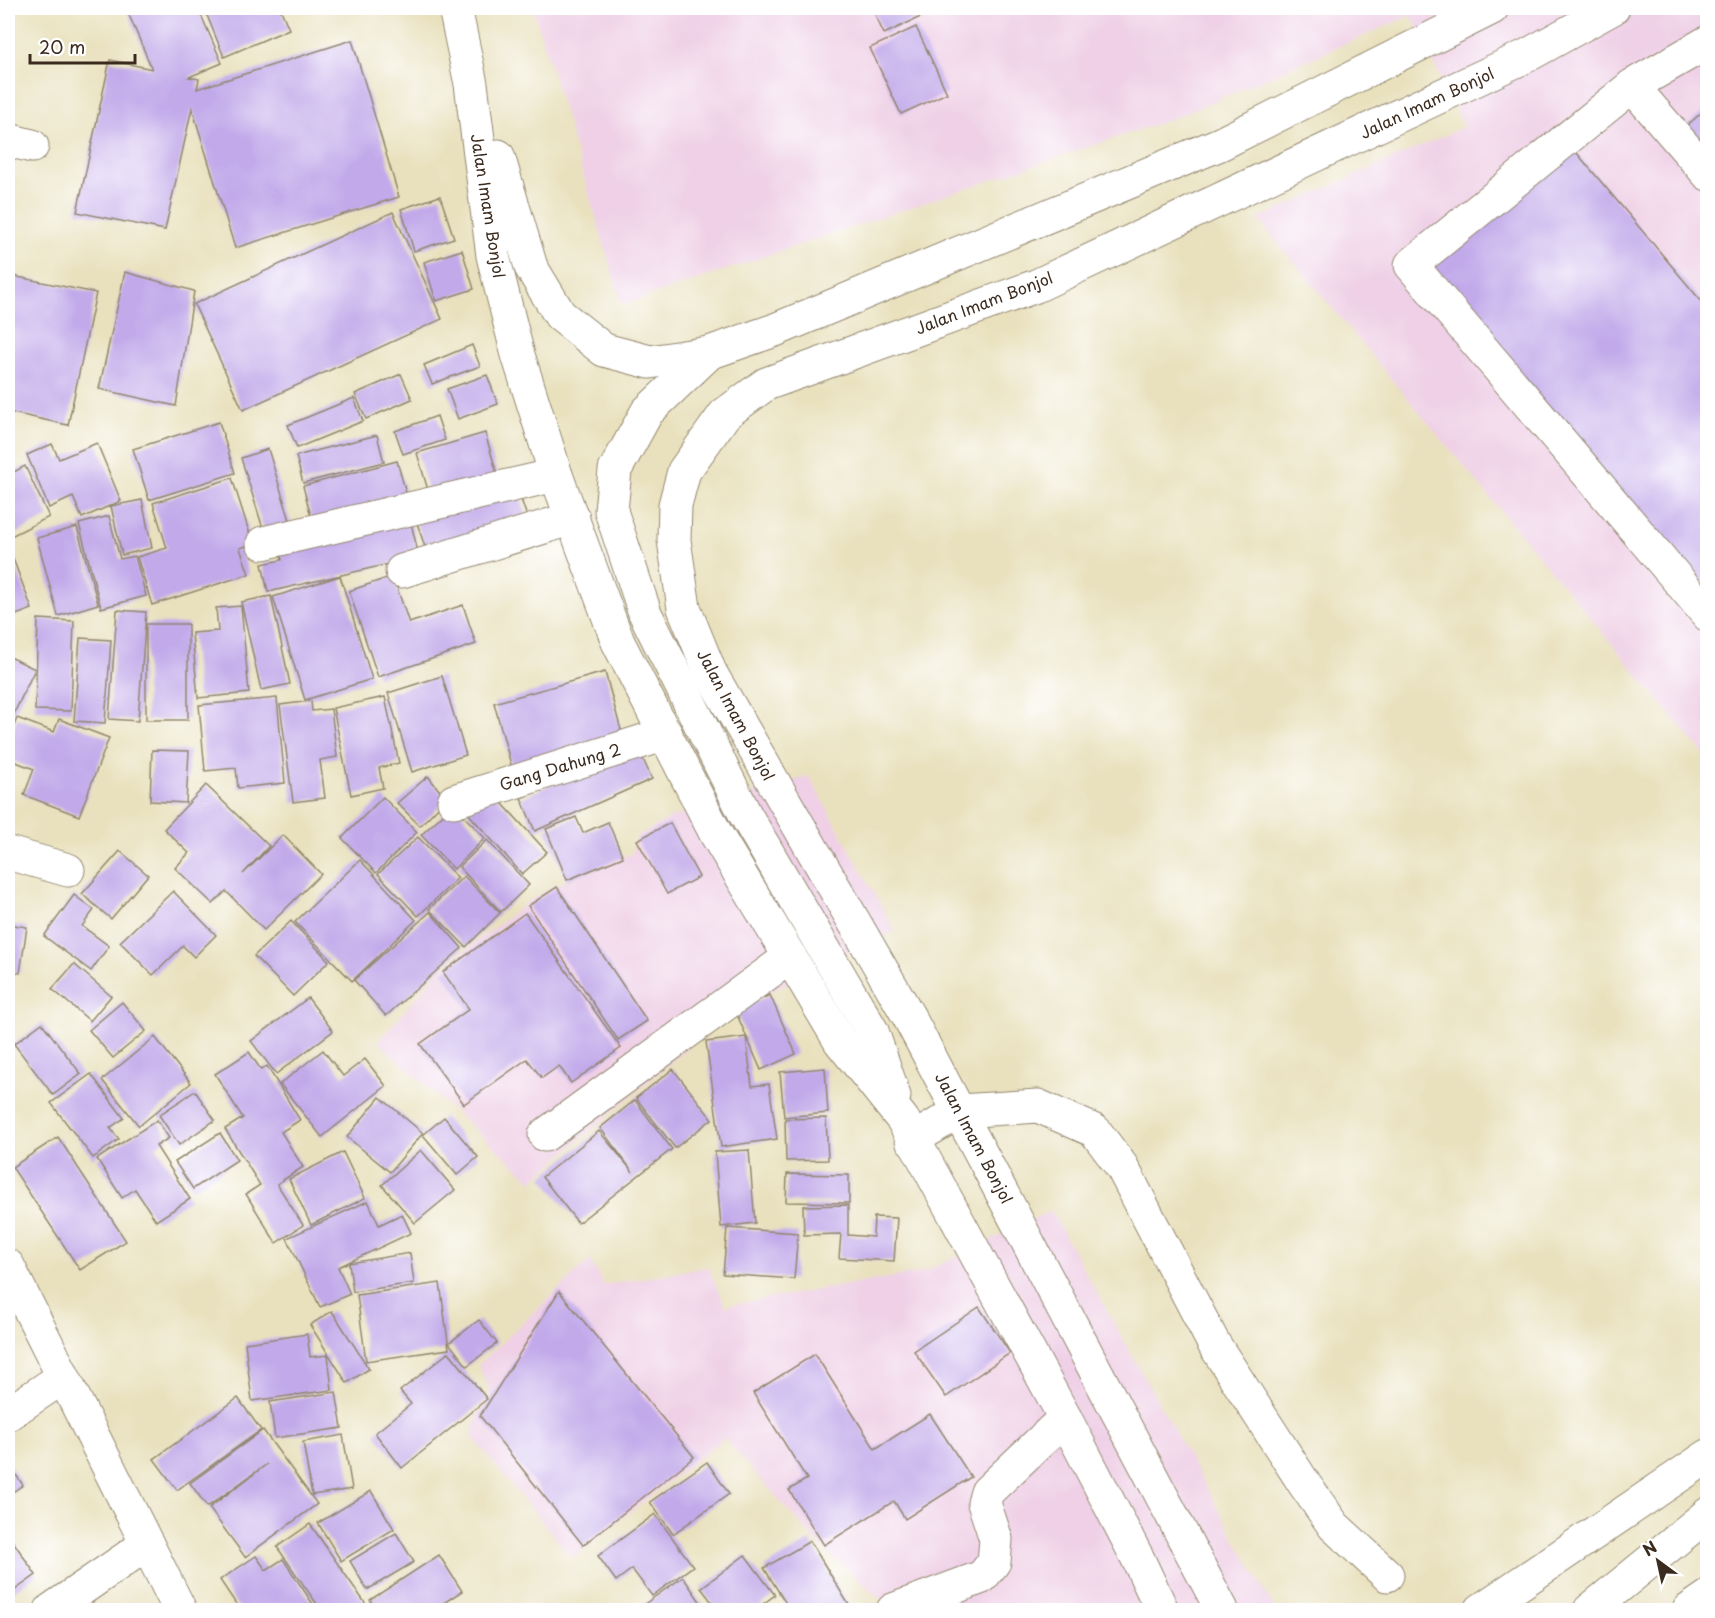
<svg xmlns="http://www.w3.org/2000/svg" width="1715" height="1618" viewBox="0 0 1715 1618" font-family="'Playpen Sans',sans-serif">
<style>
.built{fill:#efd0e6}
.building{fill:#c2aaea}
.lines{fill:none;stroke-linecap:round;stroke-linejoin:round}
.minor-casing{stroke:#92866e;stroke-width:35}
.major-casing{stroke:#92866e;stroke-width:35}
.highway-casing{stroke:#92866e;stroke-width:35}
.minor{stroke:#fff;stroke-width:33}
.major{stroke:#fff;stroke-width:33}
.highway{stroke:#fff;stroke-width:33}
.labels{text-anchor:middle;stroke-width:4.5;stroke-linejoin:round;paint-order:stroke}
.street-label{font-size:16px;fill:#3b2a1e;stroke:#fff}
</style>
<rect width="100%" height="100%" fill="#fff"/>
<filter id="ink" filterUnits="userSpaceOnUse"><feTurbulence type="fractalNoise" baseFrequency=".0167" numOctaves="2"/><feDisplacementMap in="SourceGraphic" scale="12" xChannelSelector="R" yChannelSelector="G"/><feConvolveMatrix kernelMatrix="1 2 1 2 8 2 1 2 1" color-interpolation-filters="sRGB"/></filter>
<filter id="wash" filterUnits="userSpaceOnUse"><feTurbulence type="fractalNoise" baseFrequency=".008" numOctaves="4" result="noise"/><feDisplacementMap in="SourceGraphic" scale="24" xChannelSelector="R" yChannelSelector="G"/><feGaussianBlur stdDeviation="1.35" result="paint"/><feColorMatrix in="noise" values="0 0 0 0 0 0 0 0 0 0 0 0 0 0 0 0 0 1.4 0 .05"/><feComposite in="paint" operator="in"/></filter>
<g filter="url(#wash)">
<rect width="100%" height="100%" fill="#e9e1be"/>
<g class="built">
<polygon points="533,8 1707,8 1707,758 1258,219 1464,127 1411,15 1174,118 622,305"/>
<polygon points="809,776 895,931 731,1010 532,1181 378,1042 439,971 529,901 557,885 633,853 636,837 672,817"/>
<polygon points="1051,1211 1275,1610 893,1610 821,1547 724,1438 572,1558 472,1437 477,1417 489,1398 489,1388 478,1365 590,1260 604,1285 708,1267 725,1306 924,1272"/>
</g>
<g id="blocks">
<g class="building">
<polygon points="126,8 198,8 222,63 189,77 199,79 197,89 352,40 399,197 235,248 192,108 165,230 77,212 110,60 152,69"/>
<polygon points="204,8 280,8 289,29 224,57"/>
<polygon points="872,8 927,8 929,13 884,34"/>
<polygon points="916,27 947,93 901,114 870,48"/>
<polygon points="1707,108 1707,155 1684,128"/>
<polygon points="1571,146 1707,308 1707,600 1427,267"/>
<polygon points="440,196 454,238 414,251 401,209"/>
<polygon points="393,212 442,319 243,410 194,304"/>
<polygon points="462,250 474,289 436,301 424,262"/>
<polygon points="125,272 194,291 176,406 99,389"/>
<polygon points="8,275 96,293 68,425 8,412"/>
<polygon points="472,345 480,366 432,384 424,365"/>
<polygon points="401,374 412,399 366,419 355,394"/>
<polygon points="487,375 498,404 458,419 447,389"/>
<polygon points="354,398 363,421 297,448 288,425"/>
<polygon points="437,416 445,440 403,454 395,431"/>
<polygon points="219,422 235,473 149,500 133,449"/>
<polygon points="485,433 498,477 430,497 417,453"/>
<polygon points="377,435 384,462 303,483 296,456"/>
<polygon points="97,443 121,501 82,518 73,497 49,508 27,455 52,444 59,459"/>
<polygon points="268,449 293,530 266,538 241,458"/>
<polygon points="397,461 408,500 313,524 303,486"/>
<polygon points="25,466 49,517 9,537 8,475"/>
<polygon points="232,478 253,544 240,548 249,574 152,605 137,557 167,548 153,503"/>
<polygon points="517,487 527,517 426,550 416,520"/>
<polygon points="142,500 152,548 122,555 111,506"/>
<polygon points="409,514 419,557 268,592 262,564 282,560 279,544"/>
<polygon points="109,516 120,559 135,556 146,596 101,608 79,524"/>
<polygon points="77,527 98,604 58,616 37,538"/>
<polygon points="12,556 32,609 8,618 8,558"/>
<polygon points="340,576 372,679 305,700 273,597"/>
<polygon points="393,576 409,623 463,605 476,644 378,677 349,591"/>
<polygon points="271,596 290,684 261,690 241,602"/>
<polygon points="241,606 249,693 198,698 192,633 218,631 216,608"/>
<polygon points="117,610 146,612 138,721 109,719"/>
<polygon points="38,619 74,621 71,711 35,710"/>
<rect x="146" y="624" width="42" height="96"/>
<polygon points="80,638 111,640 105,723 74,721"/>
<polygon points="8,656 35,669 8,726"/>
<polygon points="605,672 624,741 513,772 494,703"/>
<polygon points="442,676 466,755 412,772 388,693"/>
<polygon points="385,697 399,763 379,768 383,788 351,795 333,708"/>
<polygon points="277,698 285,783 238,788 236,768 205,771 199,705"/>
<polygon points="311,701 312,711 331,709 337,757 320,760 325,798 293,802 280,705"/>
<polygon points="17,718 54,732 59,719 109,738 79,816 24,795 34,769 8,759 8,742"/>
<polygon points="637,746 652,779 535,831 521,798"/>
<polygon points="152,750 189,751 186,803 150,801"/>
<polygon points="428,776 446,799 420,826 397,803"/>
<polygon points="206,785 269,846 243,874 283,835 321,874 264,930 226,891 213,904 175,868 189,853 164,829"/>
<polygon points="491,791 547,852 522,874 467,812"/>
<polygon points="383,797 417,832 376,873 342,838"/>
<polygon points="453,805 485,838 454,869 421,835"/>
<polygon points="576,817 583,833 608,822 623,857 567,880 546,829"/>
<polygon points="670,823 699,877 667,894 637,840"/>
<polygon points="418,837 458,878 418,916 378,874"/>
<polygon points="487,840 529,885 501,912 459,867"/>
<polygon points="120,851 148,875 111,919 82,894"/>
<polygon points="360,860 416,920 352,981 295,922"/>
<polygon points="464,876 500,913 466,947 429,909"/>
<polygon points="557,887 647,1021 618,1040 528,906"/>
<polygon points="173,891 216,935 194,957 183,946 153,975 120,942"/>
<polygon points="74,895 94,910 82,926 109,946 91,971 44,936"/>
<polygon points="430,912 462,948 386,1016 354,980"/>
<polygon points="525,913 621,1048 571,1083 559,1066 542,1078 527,1059 464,1104 420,1044 469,1009 443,972"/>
<polygon points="291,921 329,961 293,996 254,956"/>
<polygon points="8,924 27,927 20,973 8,971"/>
<polygon points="74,964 111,996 90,1021 52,989"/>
<polygon points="770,995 796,1054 761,1070 735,1010"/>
<polygon points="308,998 333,1031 276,1074 251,1041"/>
<polygon points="122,1002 146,1031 113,1058 89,1030"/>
<polygon points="42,1023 81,1074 53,1095 14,1044"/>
<polygon points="155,1037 191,1083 139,1126 102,1080"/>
<polygon points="746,1037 752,1086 769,1084 777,1139 721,1147 706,1042"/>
<polygon points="323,1050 343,1076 365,1059 386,1086 322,1137 280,1084"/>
<polygon points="249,1052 261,1070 267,1066 300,1120 281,1132 303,1167 277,1184 303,1225 276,1243 246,1194 260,1185 225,1129 243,1118 215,1074"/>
<polygon points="825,1068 828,1113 784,1117 780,1072"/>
<polygon points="673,1069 712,1119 675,1148 636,1098"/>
<polygon points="91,1074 124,1118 110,1128 119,1139 93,1158 51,1103"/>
<polygon points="195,1091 215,1120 179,1145 159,1115"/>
<polygon points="380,1097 423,1133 390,1172 347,1137"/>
<polygon points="635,1100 672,1149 578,1223 542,1177 599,1131 633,1172 600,1128"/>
<polygon points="444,1117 478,1157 457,1175 423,1135"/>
<polygon points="826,1118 828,1160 786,1161 785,1119"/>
<polygon points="157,1120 169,1138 156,1146 190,1199 156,1221 135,1189 122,1198 97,1159"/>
<polygon points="220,1133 237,1160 193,1189 175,1162"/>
<polygon points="58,1137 126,1241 80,1270 12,1167"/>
<polygon points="421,1150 455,1190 415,1223 382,1185"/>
<polygon points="749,1150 755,1223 721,1227 715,1152"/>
<polygon points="343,1152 365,1198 311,1225 289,1179"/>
<polygon points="787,1174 849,1175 849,1203 786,1202"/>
<polygon points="368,1201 379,1225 402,1214 411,1233 338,1267 350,1294 320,1307 287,1238"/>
<polygon points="848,1205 848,1235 873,1237 874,1217 897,1218 894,1261 839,1258 841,1234 804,1235 803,1206"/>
<polygon points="727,1228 798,1233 794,1279 723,1274"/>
<polygon points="410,1253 414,1283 353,1292 349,1263"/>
<polygon points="440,1283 449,1349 366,1361 357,1295"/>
<polygon points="559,1291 694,1457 583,1545 480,1416"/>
<polygon points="979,1307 1010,1353 946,1397 914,1351"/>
<polygon points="332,1311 369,1369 347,1383 310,1325"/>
<polygon points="479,1320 497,1343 467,1366 449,1343"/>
<polygon points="307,1334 310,1357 328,1355 332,1390 252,1401 245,1343"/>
<polygon points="449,1352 487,1399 402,1468 375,1433 411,1404 400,1391"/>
<polygon points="815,1354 875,1449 930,1414 971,1477 905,1519 894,1501 824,1545 789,1490 807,1479 753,1393"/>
<polygon points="336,1392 342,1428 275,1438 270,1402"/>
<polygon points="238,1398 261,1430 177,1490 154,1459"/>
<polygon points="263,1430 317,1504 245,1557 209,1508 267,1464 207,1507 190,1483"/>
<polygon points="343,1435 352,1489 312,1495 303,1442"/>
<polygon points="707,1462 729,1494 673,1534 650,1502"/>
<polygon points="8,1463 23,1485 8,1495"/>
<polygon points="371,1491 394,1529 341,1561 318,1523"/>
<polygon points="655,1514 693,1566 652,1596 632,1569 616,1581 598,1556"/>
<polygon points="310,1524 370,1610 321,1610 277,1547"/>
<polygon points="396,1533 414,1562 367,1590 350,1561"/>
<polygon points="8,1534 36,1575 8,1595"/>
<polygon points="810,1541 852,1610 790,1610 764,1568"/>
<polygon points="439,1555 462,1591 433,1610 377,1610 370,1600"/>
<polygon points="745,1555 775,1595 760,1606 761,1610 718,1610 701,1588"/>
<polygon points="256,1556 266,1570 283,1559 317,1610 240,1610 220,1580"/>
<polygon points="683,1577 706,1610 636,1610"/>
</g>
</g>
</g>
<g filter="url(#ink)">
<use href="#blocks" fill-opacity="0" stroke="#92866e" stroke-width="1.5"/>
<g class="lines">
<g class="minor-casing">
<g id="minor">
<polyline points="1708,42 1632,86 1411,265 1708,615"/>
<polyline points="1632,86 1708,174"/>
<polyline points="8,140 32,146"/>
<polyline points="263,543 556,475"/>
<polyline points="402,571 573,518"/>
<polyline points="454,801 666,734"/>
<polyline points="8,853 68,870"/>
<polyline points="960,1111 1038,1106 1095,1131 1122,1167 1214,1344 1305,1485 1334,1526 1387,1575"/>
<polyline points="545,1135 790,957"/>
<polyline points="8,1266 180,1610"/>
<polyline points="8,1414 63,1377"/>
<polyline points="51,1610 147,1544"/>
<polyline points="893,1610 982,1577 994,1562 996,1539 984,1503 987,1492 1065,1418"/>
</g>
</g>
<g class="major-casing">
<g id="major">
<polyline points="455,8 471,84 493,256 518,355 556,475 618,642 716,834 790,957 840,1041 903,1120 1065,1418 1137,1557 1162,1610"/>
<polyline points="498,156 531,267 560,315 604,350 650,362 709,353"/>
<polyline points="894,1096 872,1031 745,814 645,613 611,511 615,470 647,412 709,353 775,330 1220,144 1492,8"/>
<polyline points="912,1140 960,1111"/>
<polyline points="1222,1610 909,1017 710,672 684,608 674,540 675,505 684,471 725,414 766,384 1036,286 1528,55 1613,8"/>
</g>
</g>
<g class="highway-casing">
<g id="highway">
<polyline points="1481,1610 1708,1456"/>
<polyline points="1590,1610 1708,1514"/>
<polyline points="1689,1610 1708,1597"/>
</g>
</g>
<use href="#minor" class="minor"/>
<use href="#major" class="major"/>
<use href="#highway" class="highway"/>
</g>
</g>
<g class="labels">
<g class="street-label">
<text transform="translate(1427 103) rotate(-25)" y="6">Jalan Imam Bonjol</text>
<text transform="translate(488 206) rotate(81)" y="6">Jalan Imam Bonjol</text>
<text transform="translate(984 303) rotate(-21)" y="6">Jalan Imam Bonjol</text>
<text transform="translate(736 715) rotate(62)" y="6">Jalan Imam Bonjol</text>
<text transform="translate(560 767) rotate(-17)" y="6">Gang Dahung 2</text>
<text transform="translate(974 1138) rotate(62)" y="6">Jalan Imam Bonjol</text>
</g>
</g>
<rect width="1715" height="1618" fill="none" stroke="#fff" stroke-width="30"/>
<g transform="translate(1658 1561) rotate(327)" stroke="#ffffff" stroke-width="4.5" paint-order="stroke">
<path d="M0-4.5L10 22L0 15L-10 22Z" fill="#3b2a1e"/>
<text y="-9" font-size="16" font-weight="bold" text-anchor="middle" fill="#3b2a1e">N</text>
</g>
<path d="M30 54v9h105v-9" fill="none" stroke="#3b2a1e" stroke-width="3"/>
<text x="39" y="54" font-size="18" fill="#3b2a1e" stroke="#ffffff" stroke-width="4.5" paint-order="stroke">20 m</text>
</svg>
